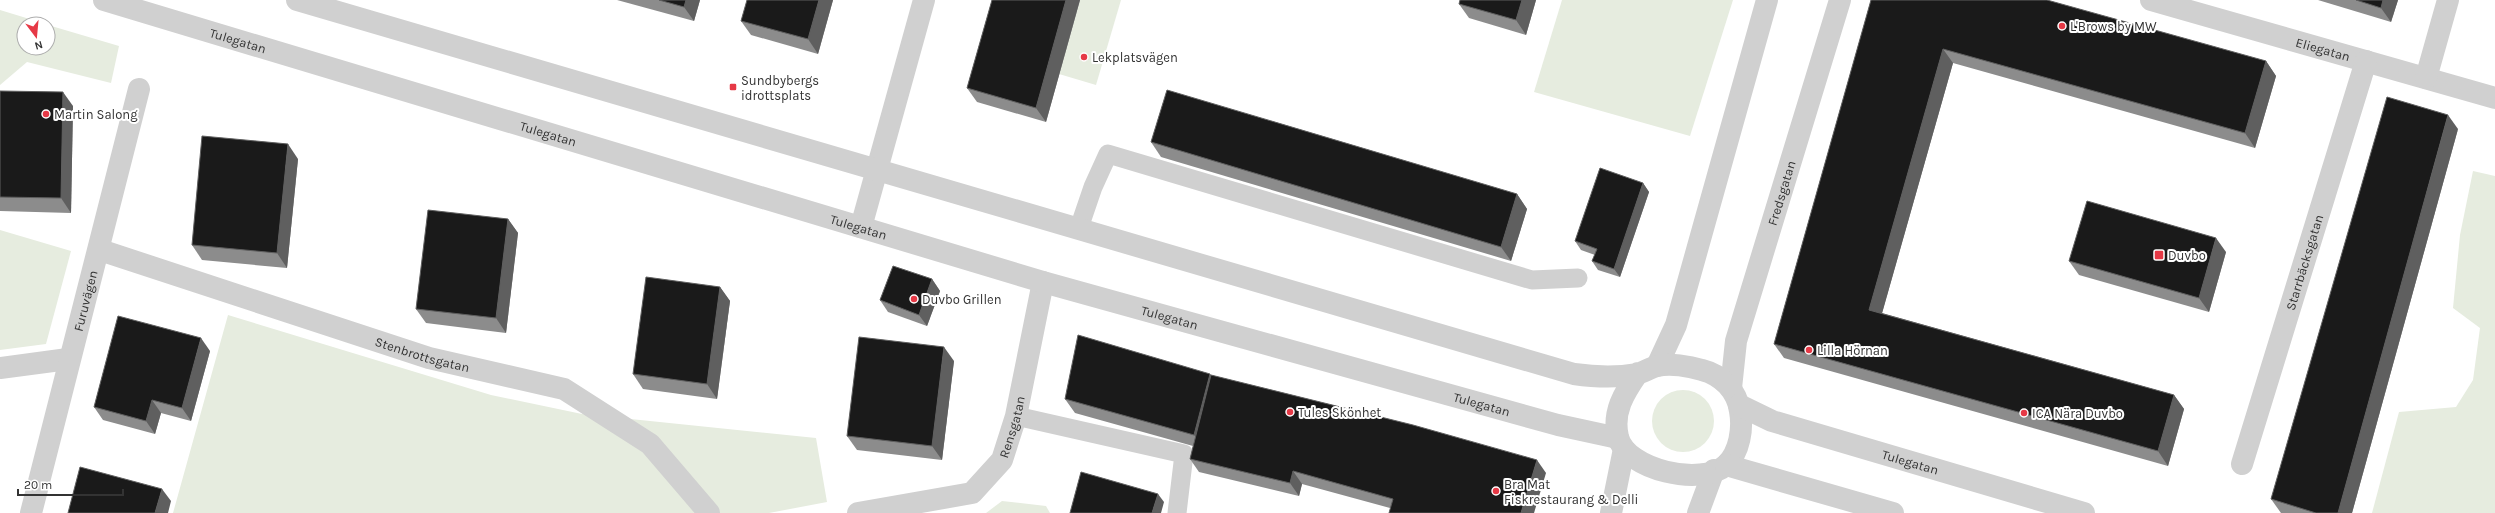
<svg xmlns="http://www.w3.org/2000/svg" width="2495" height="513" viewBox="0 0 2495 513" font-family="Karla,sans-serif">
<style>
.green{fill:#e6ecdf}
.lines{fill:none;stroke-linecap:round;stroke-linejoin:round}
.service{stroke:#d0d0d0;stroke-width:19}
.minor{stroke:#d0d0d0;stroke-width:22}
.tertiary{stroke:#d0d0d0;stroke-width:22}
.wall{fill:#8c8c8c}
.shaded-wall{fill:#5f5f5f}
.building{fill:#1a1a1a;stroke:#5f5f5f}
.poi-dot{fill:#e63946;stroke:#fff;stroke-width:1.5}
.labels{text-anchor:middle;stroke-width:4;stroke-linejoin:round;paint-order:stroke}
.poi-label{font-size:13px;fill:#333;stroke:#fff;text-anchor:start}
.street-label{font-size:13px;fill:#333;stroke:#fff}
</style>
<rect width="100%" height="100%" fill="#fff"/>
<g class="green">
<polygon points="1080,0 1121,0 1096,85 1059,74"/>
<polygon points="1562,0 1733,0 1690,136 1534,92"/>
<polygon points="0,10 46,24 24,24 24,48 48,48 48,25 119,46 111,83 27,62 0,85"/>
<polygon points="2473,171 2495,176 2495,513 2372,513 2399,412 2456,407 2473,380 2480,328 2453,308 2460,235"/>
<polygon points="0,230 71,251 46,344 0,350"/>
<polygon points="228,315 491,395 582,414 816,438 827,502 769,513 173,513"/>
<circle cx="1683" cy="421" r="31"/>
<polygon points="1002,501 1046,506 1050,513 986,513"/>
</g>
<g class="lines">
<g class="service">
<polyline points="1079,228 1093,187 1108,154 1532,280 1578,278"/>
<polyline points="1016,416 1184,454 1177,513"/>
</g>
<g class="minor">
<path id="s1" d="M2151,0L2495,98"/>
<polyline points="2426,78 2448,0"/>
<polyline points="861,227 924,0"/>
<path id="s2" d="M100,250L429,358L564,389L650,444L709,513"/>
<polyline points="1657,366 1676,325 1767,0"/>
<polyline points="0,368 68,359"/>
<path id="s3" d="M1731,388L1736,341L1840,0"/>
<path id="s4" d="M2242,464L2366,61"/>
<path id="s5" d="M31,513L139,89"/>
<path id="s6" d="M858,513L972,493L1002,460L1016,416L1043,282"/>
<polyline points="1611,513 1624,449"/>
<polyline points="1698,513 1714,470"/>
</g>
<g class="tertiary">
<path id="s7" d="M104,0L1043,282L1558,425L1618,438"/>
<path d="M297,0L1574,374C1595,377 1616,378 1637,374C1644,372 1650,368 1657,366C1670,363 1689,366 1702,370C1722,375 1737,391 1740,411C1743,428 1740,452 1726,465C1702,487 1626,470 1618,437C1612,412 1624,393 1638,373"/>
<path id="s8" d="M1739,405L1772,421L2084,513"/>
<polyline points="1726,465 1893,513"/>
</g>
</g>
<g class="wall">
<polygon points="617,0 700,0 694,21"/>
<polygon points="833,0 818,54 751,35 741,21"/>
<polygon points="992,0 1080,0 1046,122 977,102 967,88"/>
<polygon points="1536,0 1526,35 1469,18 1459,4"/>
<polygon points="1871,0 2266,61 2276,76 2255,148 1953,63 1882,313 2174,395 2184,409 2168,466 1784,358 1774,344"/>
<polygon points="2318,0 2398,0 2391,22"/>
<polygon points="0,91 73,106 71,213 0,211"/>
<polygon points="2458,129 2352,513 2281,513 2271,499"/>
<polygon points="1151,142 1517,194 1527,209 1511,261 1161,157"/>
<polygon points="298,159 287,268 202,260 192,245"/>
<polygon points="1643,183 1649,192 1620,277 1598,270 1592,261 1595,255 1581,250 1575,241"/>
<polygon points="508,219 518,233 506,333 426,323 416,309"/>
<polygon points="2226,252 2209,312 2079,275 2069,261"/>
<polygon points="932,279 940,291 927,326 888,312 880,300"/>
<polygon points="720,287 730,301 717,399 643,389 633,374"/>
<polygon points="210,351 191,421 161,413 155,434 103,420 94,407"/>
<polygon points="954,361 942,460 857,450 847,436"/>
<polygon points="1210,374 1211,375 1546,473 1390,508 1302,484 1299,496 1199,472 1190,459 1193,446 1075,413 1065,399"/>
</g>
<g class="shaded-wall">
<polygon points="686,0 700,0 694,21 684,7"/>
<polygon points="819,0 833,0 818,54 808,39"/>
<polygon points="1066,0 1080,0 1046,122 1036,108"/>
<polygon points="1522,0 1536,0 1526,35 1516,20"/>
<polygon points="2383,0 2398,0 2391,22 2381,8"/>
<polygon points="1943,49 1953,63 1879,324 1869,310"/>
<polygon points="2266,61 2276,76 2255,148 2245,133"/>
<polygon points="63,92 73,106 71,213 61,198"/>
<polygon points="2448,115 2458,129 2352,513 2338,513"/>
<polygon points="288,144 298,159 287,268 277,253"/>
<polygon points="1643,183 1649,192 1620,277 1614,269"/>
<polygon points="1517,194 1527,209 1511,261 1501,247"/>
<polygon points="508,219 518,233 506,333 496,318"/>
<polygon points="2216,238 2226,252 2209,312 2199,298"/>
<polygon points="932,279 940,291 927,326 919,315"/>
<polygon points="720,287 730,301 717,399 707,384"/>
<polygon points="201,338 210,351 191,421 182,408"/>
<polygon points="944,347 954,361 942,460 932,446"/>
<polygon points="1210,374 1220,388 1205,449 1194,435"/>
<polygon points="2174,395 2184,409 2168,466 2158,451"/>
<polygon points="152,400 161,413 155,434 146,421"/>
<polygon points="1537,460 1546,473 1534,513 1521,513"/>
<polygon points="1293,471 1302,484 1299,496 1290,483"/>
<polygon points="162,489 171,501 168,513 155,513"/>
<polygon points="1158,494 1164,502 1161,513 1152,513"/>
</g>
<g class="building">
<polygon points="659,0 686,0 684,7"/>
<polygon points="747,0 819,0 808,39 741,21"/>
<polygon points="992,0 1066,0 1036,108 967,88"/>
<polygon points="1460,0 1522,0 1516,20 1459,4"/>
<polygon points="1871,0 2047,0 2266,61 2245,133 1943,49 1869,310 2174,395 2158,451 1774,344"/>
<polygon points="2356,0 2383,0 2381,8"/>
<polygon points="1167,90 1517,194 1501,247 1151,142"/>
<polygon points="0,91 63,92 61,198 0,197"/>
<polygon points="2387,97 2448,115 2338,513 2316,513 2271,499"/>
<polygon points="202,136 288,144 277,253 192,245"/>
<polygon points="1600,168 1643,183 1614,269 1592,261 1597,249 1575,241"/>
<polygon points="2087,201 2216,238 2199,298 2069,261"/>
<polygon points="428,210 508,219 496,318 416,309"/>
<polygon points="893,266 932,279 919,315 880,300"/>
<polygon points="646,277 720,287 707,384 633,374"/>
<polygon points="118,316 201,338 182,408 152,400 146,421 94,407"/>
<polygon points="1078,335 1210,374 1194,435 1065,399"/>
<polygon points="859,337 944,347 932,446 847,436"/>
<polygon points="1211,375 1413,425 1537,460 1521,513 1389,513 1393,499 1293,471 1290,483 1190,459"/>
<polygon points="80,467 162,489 155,513 68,513"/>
<polygon points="1081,472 1158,494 1152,513 1070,513"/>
</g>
<g class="poi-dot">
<circle cx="2062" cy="26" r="4"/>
<circle cx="1084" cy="57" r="4"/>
<rect x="729" y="83" width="8" height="8" rx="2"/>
<circle cx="46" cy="114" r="4"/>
<rect x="2154" y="250" width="10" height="10" rx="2"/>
<circle cx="914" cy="299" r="4"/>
<circle cx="1809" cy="350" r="4"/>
<circle cx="1290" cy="412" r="4"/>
<circle cx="2024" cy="413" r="4"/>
<circle cx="1496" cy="491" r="4"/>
</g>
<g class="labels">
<g class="poi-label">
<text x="2070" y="31">L'Brows by MW</text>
<text x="1092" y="62">Lekplatsvägen</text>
<text x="741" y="85">Sundbybergs<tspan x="741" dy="15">idrottsplats</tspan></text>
<text x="54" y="119">Martin Salong</text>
<text x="2168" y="260">Duvbo</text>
<text x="922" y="304">Duvbo Grillen</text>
<text x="1817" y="355">Lilla Hörnan</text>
<text x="1298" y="417">Tules Skönhet</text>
<text x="2032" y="418">ICA Nära Duvbo</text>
<text x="1504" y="489">Bra Mat<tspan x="1504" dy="15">Fiskrestaurang &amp; Delli</tspan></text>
</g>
<g class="street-label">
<text dy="5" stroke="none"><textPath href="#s7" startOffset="140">Tulegatan</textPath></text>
<text dy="5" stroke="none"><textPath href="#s1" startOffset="179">Eliegatan</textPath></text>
<text dy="5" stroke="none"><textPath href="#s7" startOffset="464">Tulegatan</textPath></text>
<text dy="5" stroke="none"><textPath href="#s3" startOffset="202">Fredsgatan</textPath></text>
<text dy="5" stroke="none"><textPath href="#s7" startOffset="788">Tulegatan</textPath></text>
<text dy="5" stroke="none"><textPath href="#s4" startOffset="211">Starrbäcksgatan</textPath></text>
<text dy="5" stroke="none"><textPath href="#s5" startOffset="219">Furuvägen</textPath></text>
<text dy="5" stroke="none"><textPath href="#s7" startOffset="1112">Tulegatan</textPath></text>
<text dy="5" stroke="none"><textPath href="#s2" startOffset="339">Stenbrottsgatan</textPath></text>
<text dy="5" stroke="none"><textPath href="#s7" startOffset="1436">Tulegatan</textPath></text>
<text dy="5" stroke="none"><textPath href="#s6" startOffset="195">Rensgatan</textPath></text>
<text dy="5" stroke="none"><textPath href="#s8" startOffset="181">Tulegatan</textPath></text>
</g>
</g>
<g transform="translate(36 36) rotate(164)"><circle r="19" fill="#ffffff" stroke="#adadad"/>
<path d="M0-3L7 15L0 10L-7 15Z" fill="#e63946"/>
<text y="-6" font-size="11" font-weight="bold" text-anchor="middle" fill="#333333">N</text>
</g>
<path d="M18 489v6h105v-6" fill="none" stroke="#333333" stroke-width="2"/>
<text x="24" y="489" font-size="12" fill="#333333" stroke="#ffffff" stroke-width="3" paint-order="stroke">20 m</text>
</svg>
